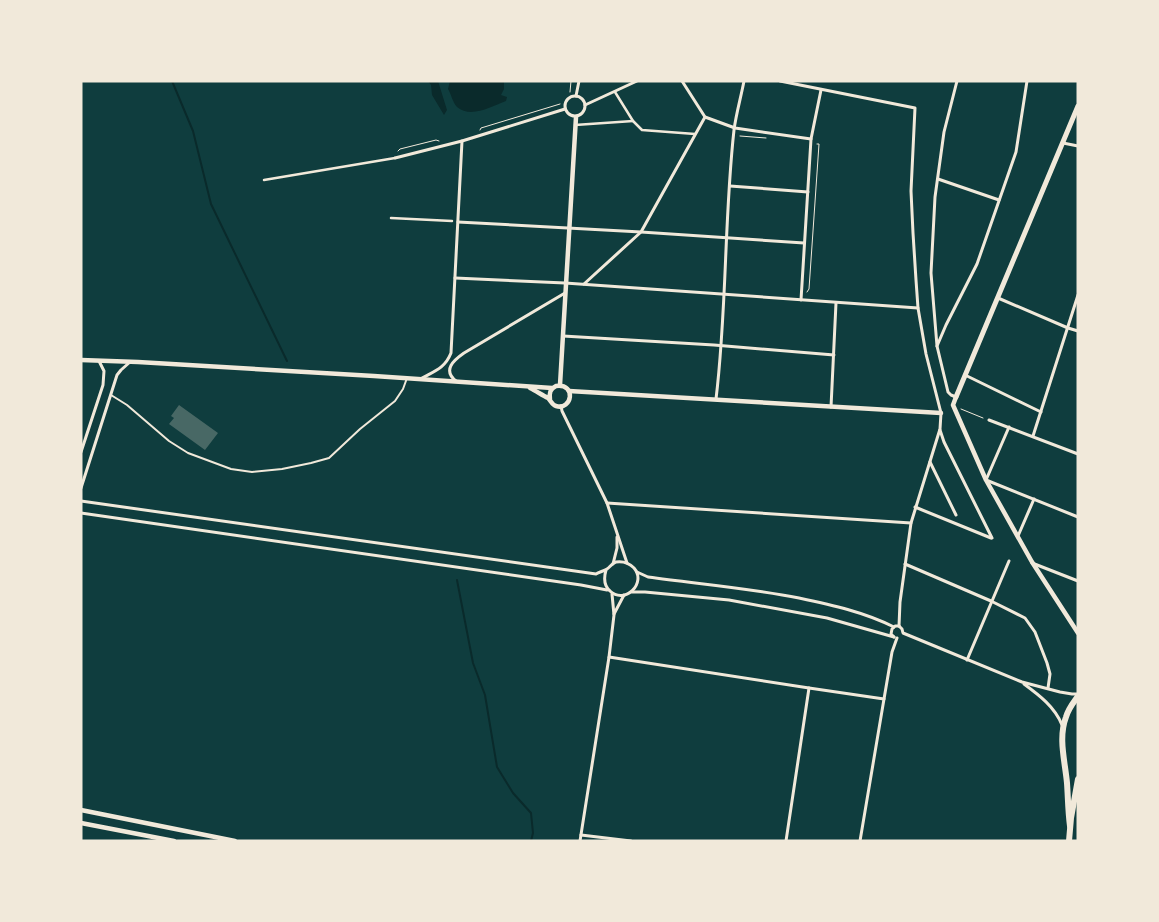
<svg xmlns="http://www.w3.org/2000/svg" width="1159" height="922" viewBox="0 0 1159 922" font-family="Overpass,sans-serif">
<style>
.water{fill:#0a2a2b}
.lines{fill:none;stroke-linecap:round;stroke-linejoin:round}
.stream{stroke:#0a2a2b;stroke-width:2}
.building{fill:#486865}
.path{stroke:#f1e9da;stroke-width:1}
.service{stroke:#f1e9da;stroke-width:2}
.pedestrian{stroke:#f1e9da;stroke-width:2.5}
.minor{stroke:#f1e9da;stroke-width:3}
.tertiary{stroke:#f1e9da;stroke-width:4.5}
.secondary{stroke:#f1e9da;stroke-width:5}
.motorway{stroke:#f1e9da;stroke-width:6}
</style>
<rect width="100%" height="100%" fill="#0f3d3e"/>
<g class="water">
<polygon points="428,81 438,81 447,110 444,115 432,95 431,85"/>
<path d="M450,81H504V89L501,95L507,97L506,101C492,106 471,119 457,107C453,103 451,94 448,89Z"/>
</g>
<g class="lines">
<g class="stream">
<polyline points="172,81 193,131 211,204 287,361"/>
<polyline points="457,580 473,663 485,695 497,767 513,793 531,813 533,833 531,841"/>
</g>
</g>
<polygon class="building" points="179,405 218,433 205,450 169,424 174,418 171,416"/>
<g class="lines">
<g class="path">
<polyline points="570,92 571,81"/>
<polyline points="480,130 481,128 560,104"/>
<polyline points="740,136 766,138"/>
<polyline points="398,151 400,149 436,140 439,141"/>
<polyline points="807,292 809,289 819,144 817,144"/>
<polyline points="961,409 983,418"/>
</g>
<polyline class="service" points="111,395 127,405 169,441 188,453 231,469 252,472 282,469 311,463 329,458 360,429 395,401 403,389 407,378"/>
<g class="pedestrian">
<polyline points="615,92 633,121 642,130 695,134"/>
<polyline points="575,125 633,121"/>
<polyline points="264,180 395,158"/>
<polyline points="391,218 452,221"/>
</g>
<g class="minor">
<polyline points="682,81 705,117 735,128 811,139"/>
<polyline points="780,81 915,108 911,191 913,233 916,280 918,308 926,354 941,413 940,429 911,523 900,602 899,626"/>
<circle cx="575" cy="106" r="10"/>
<polyline points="576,96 579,81"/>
<polyline points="585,105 637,81"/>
<polyline points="1063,143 1078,146"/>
<polyline points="395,158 462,141 565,109"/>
<polyline points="938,179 999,200"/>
<polyline points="730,186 808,192"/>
<polyline points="458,222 641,232 804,243"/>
<polyline points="455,278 565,283 918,308"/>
<polyline points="584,284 641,232 705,117"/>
<polyline points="998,298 1068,328 1078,331"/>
<polyline points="801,300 811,139 821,90"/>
<polyline points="563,336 714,345 834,355"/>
<polyline points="937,346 946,325 977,264 1016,152 1027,81"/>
<polyline points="965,375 1041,412"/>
<path d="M422,378C435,371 445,368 451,353L462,141"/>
<path d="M456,381C442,370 454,360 464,353L565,293"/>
<polyline points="956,397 951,395 948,392 937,346 931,273 935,197 944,132 957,81"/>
<path d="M716,399C727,310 724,219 734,130C736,114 741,97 744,81"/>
<polyline points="561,406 562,411 607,503 627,563"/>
<polyline points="831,407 836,303"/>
<polyline points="989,420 1078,454"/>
<polyline points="1009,427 986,480 1078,517"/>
<polyline points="940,430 944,442 992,538"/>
<polyline points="1033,436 1078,295"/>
<polyline points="81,452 103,385 104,371 99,361"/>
<polyline points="930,462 956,515"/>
<polyline points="81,488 117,375 121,370 130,362"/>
<path d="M81,501L596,574C599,572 604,571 607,569C610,567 612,563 616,562C623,561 629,563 634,568C647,583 625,605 610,591C603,585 604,577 606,570"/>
<polyline points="607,503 911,523"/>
<polyline points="915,507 991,538"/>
<polyline points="81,513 581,585 607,590"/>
<polyline points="1018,536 1034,499"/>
<polyline points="1032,563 1078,581"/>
<polyline points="613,564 617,548 617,537"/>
<polyline points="905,564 991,601 1025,618 1035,632 1047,663 1050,674 1048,688"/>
<path d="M637,572L648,577C699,584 749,588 799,598C832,605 864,612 894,627"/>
<polyline points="632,592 645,592 729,600 827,618 894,637"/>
<polyline points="614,614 624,595"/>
<polyline points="899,626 902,629 903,633 1022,682 1060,692 1072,694 1078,694"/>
<polyline points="894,637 891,634 892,629 895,626 899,626"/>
<polyline points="609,657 809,688 884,699"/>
<polyline points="967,660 1009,561"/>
<path d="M1024,684C1039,695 1055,707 1062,725"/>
<polyline points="581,835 631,841"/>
<polyline points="580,841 609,657 614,615 612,594"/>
<polyline points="786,841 809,688"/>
<polyline points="860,841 884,699 892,652 897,638"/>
</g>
<g class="tertiary">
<polyline points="81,360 138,362 374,376 552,388"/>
<polyline points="560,385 576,117"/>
<path d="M530,388C536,391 542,395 548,398C551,401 552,405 556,406C572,411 577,383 556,386C550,389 549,393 550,400"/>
<polyline points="569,391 941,413"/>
<polyline points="956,397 953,405 986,480 1032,562 1078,633"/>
<polyline points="81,810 235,841"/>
<polyline points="81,823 174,841"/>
</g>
<polyline class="secondary" points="956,397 1078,106"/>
<g class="motorway">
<path d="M1070,826C1068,811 1068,797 1067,783C1065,761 1058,738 1066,717C1068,709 1073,703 1078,696"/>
<polyline points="1069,841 1071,818 1078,779"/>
</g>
</g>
<rect width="1159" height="922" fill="none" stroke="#f1e9da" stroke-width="165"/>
</svg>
